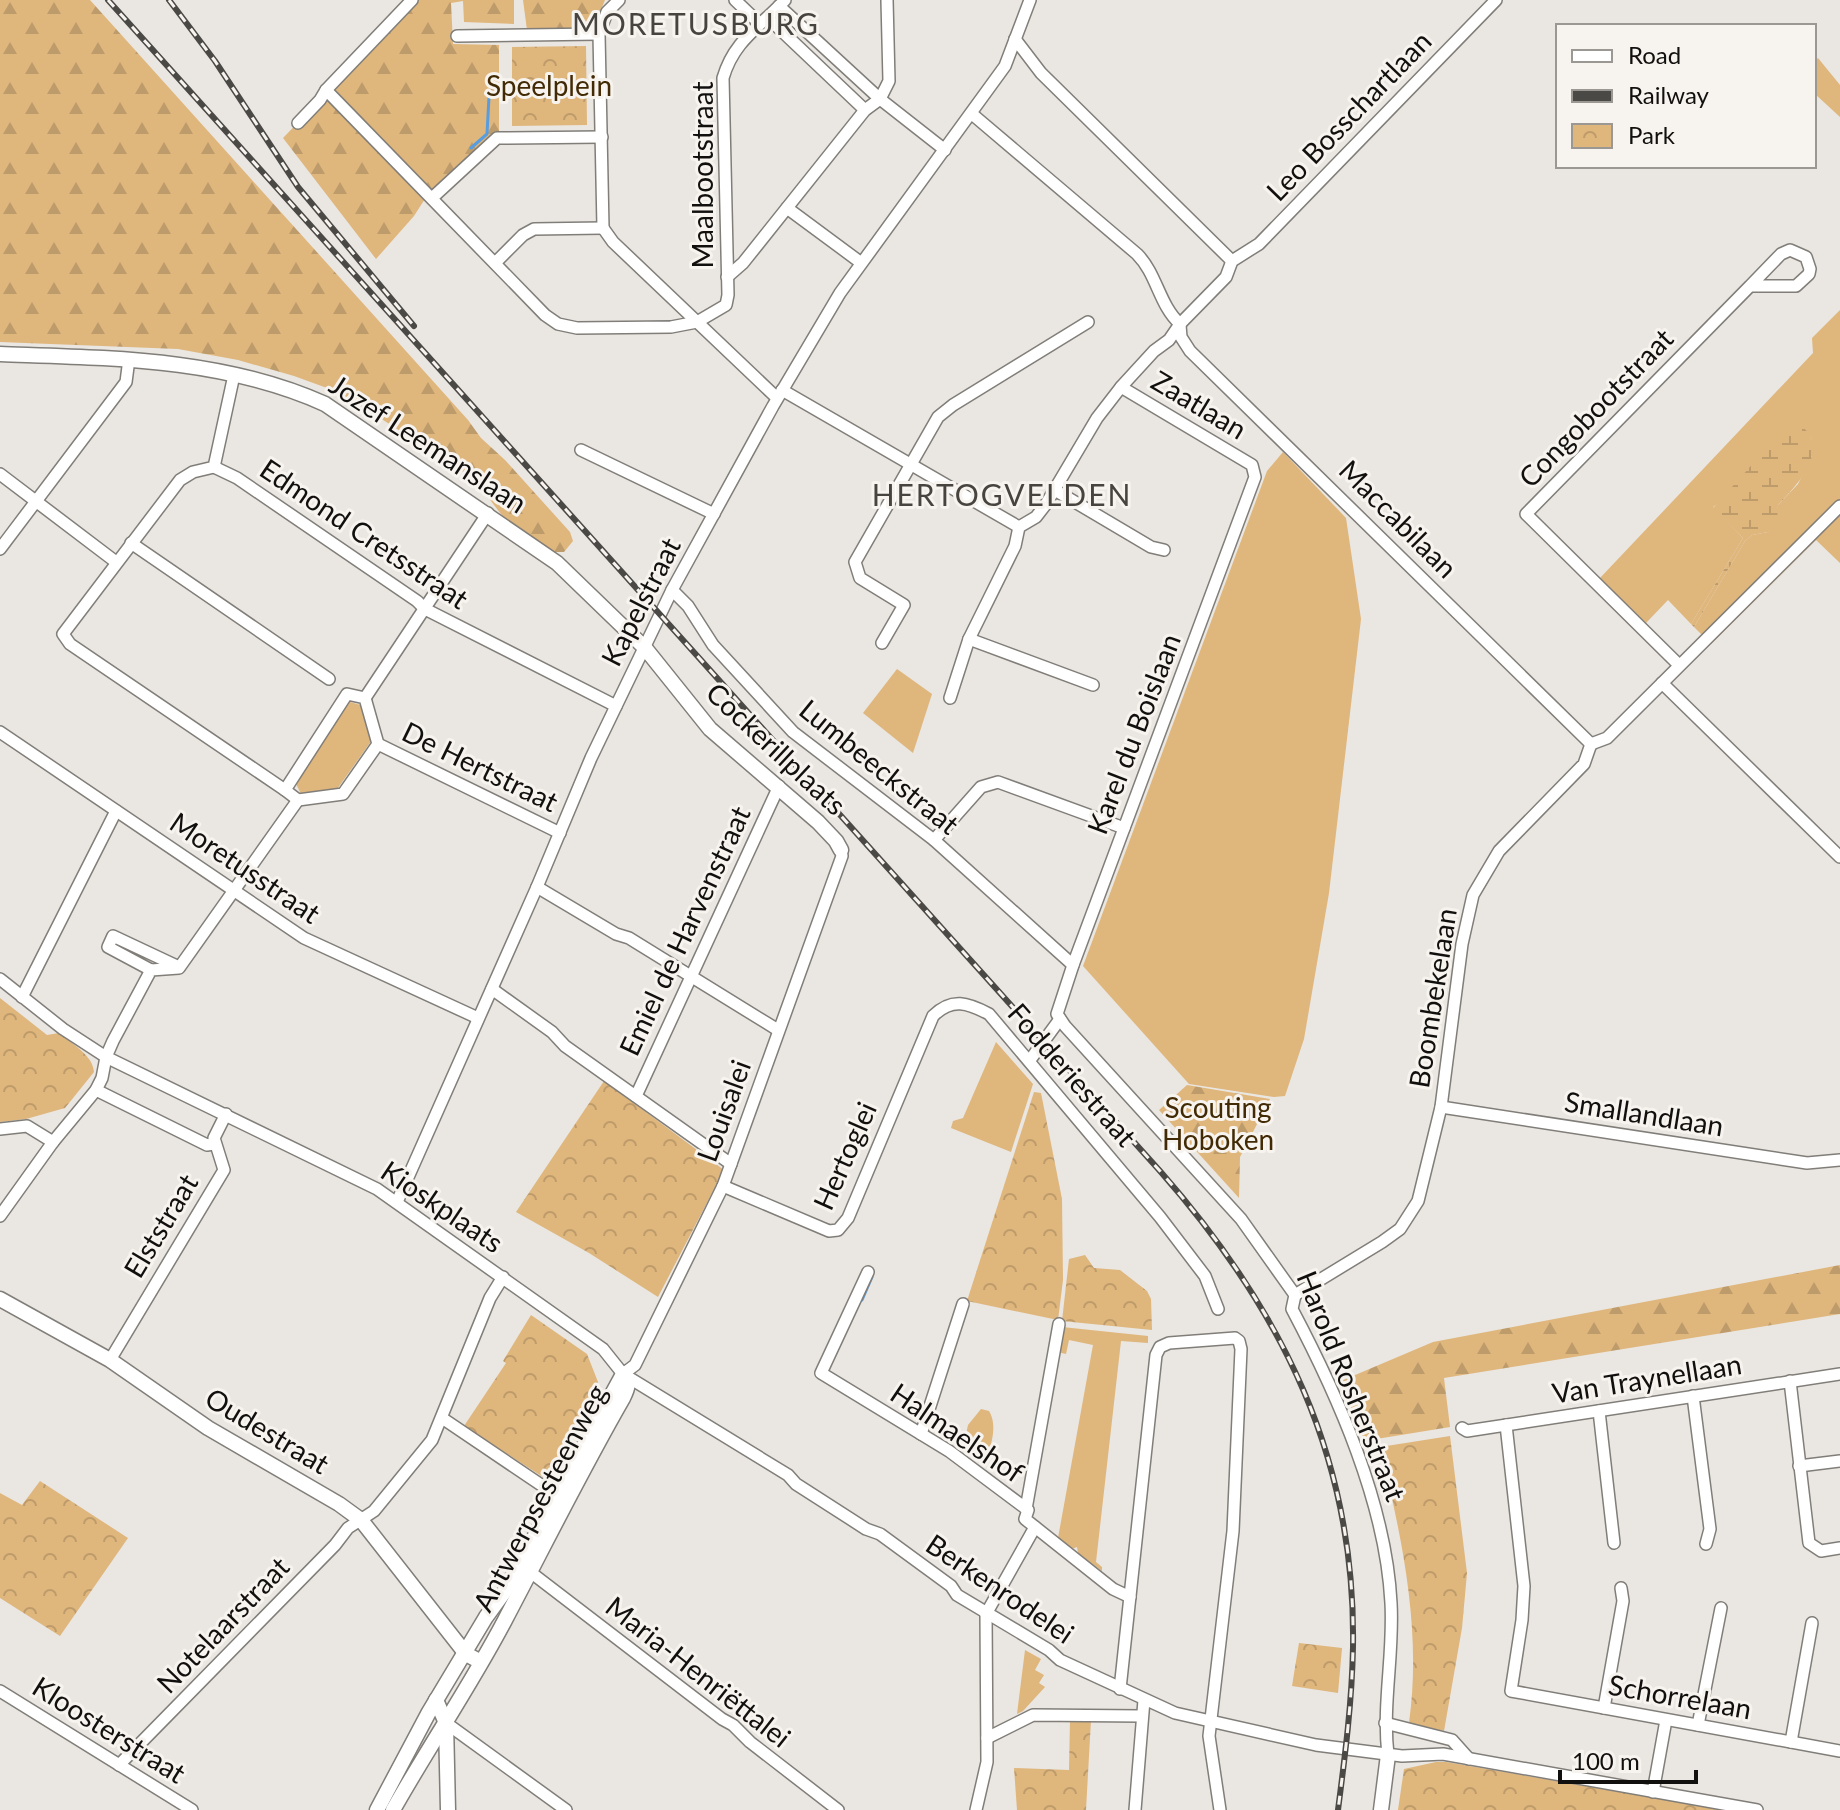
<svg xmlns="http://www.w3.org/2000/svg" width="1840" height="1810" viewBox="0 0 1840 1810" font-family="Lato,sans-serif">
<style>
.green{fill:#dfb67c}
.forest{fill:url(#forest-firs)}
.wetland{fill:url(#wetland-marsh)}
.park{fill:url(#park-crowns)}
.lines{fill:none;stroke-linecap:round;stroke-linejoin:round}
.stream{stroke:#579ddf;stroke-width:3}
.minor-casing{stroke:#817e79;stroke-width:14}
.tertiary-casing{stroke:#817e79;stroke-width:17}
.minor{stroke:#fff;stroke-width:11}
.tertiary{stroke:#fff;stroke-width:14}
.rail-casing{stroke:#4b4946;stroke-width:6}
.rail{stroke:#f7f3ee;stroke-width:3;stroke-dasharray:9;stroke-linecap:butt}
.labels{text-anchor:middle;stroke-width:6;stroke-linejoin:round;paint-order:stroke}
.park-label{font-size:28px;fill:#412a04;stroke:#f7f3ee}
.street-label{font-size:28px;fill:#11100e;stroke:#f7f3ee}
.neighbourhood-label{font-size:30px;letter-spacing:2px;fill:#474440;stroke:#f7f3ee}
</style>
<defs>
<pattern id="forest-firs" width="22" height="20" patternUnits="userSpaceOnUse" patternTransform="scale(2)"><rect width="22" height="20" fill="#dfb67c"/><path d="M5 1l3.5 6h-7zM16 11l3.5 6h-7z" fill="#be9b6a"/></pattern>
<pattern id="wetland-marsh" width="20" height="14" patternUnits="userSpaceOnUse" patternTransform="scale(2)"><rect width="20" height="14" fill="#dfb67c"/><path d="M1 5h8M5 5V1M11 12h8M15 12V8" fill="none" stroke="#be9b6a"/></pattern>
<pattern id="park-crowns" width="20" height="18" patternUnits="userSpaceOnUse" patternTransform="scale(2)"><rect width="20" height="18" fill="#dfb67c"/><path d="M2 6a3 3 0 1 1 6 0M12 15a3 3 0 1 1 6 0" fill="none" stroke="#be9b6a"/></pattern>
</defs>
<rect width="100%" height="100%" fill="#eae6e1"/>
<g class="green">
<polygon points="1818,58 1840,85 1840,117 1814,93 1814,62"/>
<polygon points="1840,310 1840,563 1816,540 1711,644 1694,627 1745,541 1752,535 1768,532 1776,515 1778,505 1798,484 1812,456 1811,437 1713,507 1743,538 1691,624 1668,600 1646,623 1600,578 1813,353 1812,338"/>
<polygon points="1283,452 1346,518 1361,619 1329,893 1304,1039 1285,1096 1274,1097 1189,1084 1083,966 1267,471"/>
<polygon points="897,669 932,694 913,753 863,713"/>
<polygon points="350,702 364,706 372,740 335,792 308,796 301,794 295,782"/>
<polygon points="996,1042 1033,1084 1011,1152 951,1128 953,1121 963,1118"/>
<polygon points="1062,1327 1148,1336 1148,1343 1121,1341 1096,1562 1102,1567 1102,1571 1078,1553 1077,1547 1072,1549 1058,1538 1093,1345 1069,1340 1066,1354 1057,1352"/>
<path d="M981,1409L989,1411C998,1426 991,1445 986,1461L964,1444L968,1425Z"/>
<polygon points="1025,1650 1041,1659 1035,1670 1044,1675 1039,1683 1045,1687 1023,1711 1017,1714"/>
</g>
<g class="forest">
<polygon points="0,0 90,0 468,420 481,438 505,460 570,532 573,541 564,552 554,552 504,518 474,479 377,416 327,388 294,376 238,360 178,349 0,342"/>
<polygon points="416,0 514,0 514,24 464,22 463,1 451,3 453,44 499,45 499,131 430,191 414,216 376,259 283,138"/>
<polygon points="523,0 605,0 593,29 527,30"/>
<polygon points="1187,1085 1270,1099 1240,1157 1239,1198 1159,1110"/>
<polygon points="1840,1265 1840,1314 1444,1378 1450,1427 1364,1441 1341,1381 1433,1342"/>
</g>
<path class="wetland" d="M1794,418C1799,424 1809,431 1811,438C1820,463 1793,489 1778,505L1777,522L1768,532L1752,535L1745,541L1694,627L1691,624L1743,538L1713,508Z"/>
<g class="park">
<polygon points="586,46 587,125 512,126 512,47"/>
<path d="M0,998L47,1035L59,1033C72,1044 93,1055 94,1072L65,1108L26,1119L0,1122Z"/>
<polygon points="604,1081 724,1170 658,1297 589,1253 516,1212"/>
<polygon points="1034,1092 1041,1093 1062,1199 1063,1280 1058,1320 967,1301"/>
<polygon points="1085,1255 1094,1268 1120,1270 1147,1291 1151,1299 1152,1330 1062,1321 1069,1259"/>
<polygon points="531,1315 587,1354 598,1382 550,1473 543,1477 464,1426 506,1363 503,1361"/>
<path d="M1450,1436L1467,1573L1462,1628L1444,1731L1409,1723C1422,1630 1402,1538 1380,1447Z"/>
<polygon points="40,1481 128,1538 60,1636 0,1598 0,1493 22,1505"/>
<polygon points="1299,1643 1342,1648 1338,1693 1292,1686"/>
<polygon points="1070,1720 1091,1720 1086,1810 1017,1810 1014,1768 1069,1770"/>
<polygon points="1436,1762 1446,1762 1724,1810 1398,1810 1404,1769"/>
</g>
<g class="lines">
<g class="stream">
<polyline points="471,148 487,134 489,97"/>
<polyline points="862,1300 872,1277"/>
</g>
<g class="minor-casing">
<g id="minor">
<polyline points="735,0 759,23"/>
<polyline points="779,6 880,99 945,150"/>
<polyline points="768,18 865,110"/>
<polyline points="457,36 599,34"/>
<polyline points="1015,39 1041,73 1232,261"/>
<path d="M326,90L545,315L558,324L577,328L671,327L697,322L726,305L728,295L723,78C734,40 760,27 785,0"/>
<path d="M972,114L1137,254C1157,274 1159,305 1180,324"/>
<polyline points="298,123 320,100 326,90 412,0"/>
<polyline points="432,198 497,138 602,137"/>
<polyline points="787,208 860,262"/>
<polyline points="603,228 613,242 777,398"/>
<polyline points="603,228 599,34 607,12 619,0"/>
<polyline points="495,263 523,235 534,229 603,228"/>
<polyline points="727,277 743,263 865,110 880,99 889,81 887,0"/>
<polyline points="1180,325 1181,337 1190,351 1591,744"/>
<polyline points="234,375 214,467 193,472 180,480 63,634 70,644 285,790"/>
<path d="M1121,387L1252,465L1255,477L1073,965L1057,1014L1065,1026L1241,1219L1295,1295L1292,1309C1338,1396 1386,1504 1391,1603C1394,1654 1382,1704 1388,1755"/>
<polyline points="782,390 1019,527"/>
<polyline points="581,450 714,514"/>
<polyline points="214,467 237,478 417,601 425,609 616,706"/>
<polyline points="0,474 116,562"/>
<polyline points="1053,489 1151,547 1164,550"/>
<polyline points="131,543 329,679"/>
<polyline points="0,549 126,382 129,359"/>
<polyline points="672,590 688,606 713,645 793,732 934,840 1073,965"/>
<polyline points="969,639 1093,685"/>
<polyline points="882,643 904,605 860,578 855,562 938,417 953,405 1088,322"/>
<polyline points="1679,665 1526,514 1750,286 1796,286 1809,274 1810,269 1806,257 1790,250 1781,254 1750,286"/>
<polyline points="1662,683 1840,857"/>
<polygon points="347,694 365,698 378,744 343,794 298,800 285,790"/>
<polyline points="365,698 488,513"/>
<polyline points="950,698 969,639 1015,546 1019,527 1036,517 1046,504 1097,418 1121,387 1154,351 1169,340 1180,324 1226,277 1232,261 1259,244 1496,0"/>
<polyline points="0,732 304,938 478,1018"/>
<polyline points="378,744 560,833"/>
<polyline points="1591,744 1607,738 1840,506"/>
<polyline points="934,840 981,787 998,782 1124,828"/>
<polyline points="537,887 616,934 629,938 778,1030"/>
<polyline points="151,970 108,947 113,936 179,967"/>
<polyline points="0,979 63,1029 106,1057 377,1189 603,1349 623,1374 788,1475 796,1484 866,1529 880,1534 951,1586 957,1595 1049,1650 1060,1660 1175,1713 1316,1745 1402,1756 1443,1754 1757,1810"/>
<polyline points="492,989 552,1032 565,1046 731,1164"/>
<polyline points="22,997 116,811"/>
<polyline points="1030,1060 1060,1019"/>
<polyline points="96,1090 207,1145 214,1144"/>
<polyline points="636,1096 779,786"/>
<polyline points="1441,1107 1807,1163 1840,1160"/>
<polyline points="0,1129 27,1126 53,1142"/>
<path d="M723,1186L829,1231L838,1230L848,1218L933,1016C952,997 968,1003 989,1014L1160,1217L1205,1276L1218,1309"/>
<polyline points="397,1202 537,887 591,758 672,590 773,406 840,293 1005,66 1030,0"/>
<polyline points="0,1216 53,1142 96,1090 102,1078 106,1057 113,1041 151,970 179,968 298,800"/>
<polyline points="868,1272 821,1373 949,1451 1028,1510 1025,1519 1113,1589 1130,1597"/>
<polyline points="1295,1295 1382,1242 1400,1229 1418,1201 1441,1107 1462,944 1473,895 1499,851 1584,764 1591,744"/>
<polyline points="110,1360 224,1170 214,1138 226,1114"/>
<polyline points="623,1374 635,1365 723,1186 842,856 841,850"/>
<polyline points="1790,1381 1809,1543 1821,1551 1840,1548"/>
<polyline points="1693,1396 1710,1529 1706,1544"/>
<polyline points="1599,1411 1614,1543"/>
<polyline points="442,1418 556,1495"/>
<polyline points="1506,1425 1524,1586 1522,1620 1511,1691 1840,1751"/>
<polyline points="1462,1428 1467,1431 1840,1374"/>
<polyline points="921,1434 963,1304"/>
<polyline points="1799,1466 1840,1461"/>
<polyline points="1026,1509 1059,1324"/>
<polyline points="529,1571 722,1719 733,1725 750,1742 838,1810"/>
<polyline points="986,1614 1035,1527"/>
<polyline points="1120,1689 1156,1355 1160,1347 1169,1343 1235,1338 1239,1341 1241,1349 1233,1531 1209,1736 1220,1810"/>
<polyline points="0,1691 192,1810"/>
<polyline points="1604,1708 1623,1601 1621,1588"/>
<polyline points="446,1723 566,1810"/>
<polyline points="1385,1723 1452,1740 1469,1759"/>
<polyline points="1698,1725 1721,1608"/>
<polyline points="987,1738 1033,1715 1141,1716"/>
<polyline points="1791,1742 1812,1623"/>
<polyline points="119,1765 335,1545 348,1528 374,1511 432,1440 490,1298 503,1277"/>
<polyline points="1653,1792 1666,1720"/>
<polyline points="976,1810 987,1762 986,1614"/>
<polyline points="1135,1810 1144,1700"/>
</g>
</g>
<g class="tertiary-casing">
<g id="tertiary">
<path d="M0,354C110,358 223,358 325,404L557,563L645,648L710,729L818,822L836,841L841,850"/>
<polyline points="0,1299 110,1360 208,1428 339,1504 361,1520 466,1654 481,1662"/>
<polyline points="436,1700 446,1723 448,1810"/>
<polyline points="377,1810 429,1712 486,1617 505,1591 623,1374"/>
<path d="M393,1810C429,1746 471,1685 505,1620C544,1546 581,1471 623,1398C628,1388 630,1383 623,1374"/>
<polyline points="1381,1810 1388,1755"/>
</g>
</g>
<use href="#minor" class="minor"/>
<use href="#tertiary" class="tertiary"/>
<g class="rail-casing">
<g id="rail">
<path d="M108,0L1160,1171C1282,1310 1356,1458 1353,1647C1352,1702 1345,1756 1338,1810"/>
<polyline points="169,0 215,61 298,187 414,326"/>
</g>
</g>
<use href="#rail" class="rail"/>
</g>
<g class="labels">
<g class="park-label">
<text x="549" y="96">Speelplein</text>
<text x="1218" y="1118">Scouting<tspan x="1218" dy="32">Hoboken</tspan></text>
</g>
<g class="street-label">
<text transform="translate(1349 116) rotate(-46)" y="10">Leo Bosschartlaan</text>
<text transform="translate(703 175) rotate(-90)" y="10">Maalbootstraat</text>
<text transform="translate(1199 405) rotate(31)" y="10">Zaatlaan</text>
<text transform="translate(1596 408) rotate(-46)" y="10">Congobootstraat</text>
<text transform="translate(428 444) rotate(33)" y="10">Jozef Leemanslaan</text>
<text transform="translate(1398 519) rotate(45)" y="10">Maccabilaan</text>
<text transform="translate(364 534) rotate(34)" y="10">Edmond Cretsstraat</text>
<text transform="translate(641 602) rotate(-63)" y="10">Kapelstraat</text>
<text transform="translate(1134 734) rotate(-69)" y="10">Karel du Boislaan</text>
<text transform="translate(776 749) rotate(43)" y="10">Cockerillplaats</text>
<text transform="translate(480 767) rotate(26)" y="10">De Hertstraat</text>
<text transform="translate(879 767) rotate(39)" y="10">Lumbeeckstraat</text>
<text transform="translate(245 868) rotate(34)" y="10">Moretusstraat</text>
<text transform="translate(685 931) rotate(-65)" y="10">Emiel de Harvenstraat</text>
<text transform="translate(1433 998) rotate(-81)" y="10">Boombekelaan</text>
<text transform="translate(1072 1075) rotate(49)" y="10">Fodderiestraat</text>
<text transform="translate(724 1111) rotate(-70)" y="10">Louisalei</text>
<text transform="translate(1644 1114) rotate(9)" y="10">Smallandlaan</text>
<text transform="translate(845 1156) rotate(-66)" y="10">Hertoglei</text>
<text transform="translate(442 1207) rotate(34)" y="10">Kioskplaats</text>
<text transform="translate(161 1226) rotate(-59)" y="10">Elststraat</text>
<text transform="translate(1647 1379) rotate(-9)" y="10">Van Traynellaan</text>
<text transform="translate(1351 1386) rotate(68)" y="10">Harold Rosherstraat</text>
<text transform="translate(267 1431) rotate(31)" y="10">Oudestraat</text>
<text transform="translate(957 1433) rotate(34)" y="10">Halmaelshof</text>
<text transform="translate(540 1498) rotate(-62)" y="10">Antwerpsesteenweg</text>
<text transform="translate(1000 1589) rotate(34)" y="10">Berkenrodelei</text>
<text transform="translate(223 1625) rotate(-46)" y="10">Notelaarstraat</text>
<text transform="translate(698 1672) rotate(38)" y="10">Maria-Henriëttalei</text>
<text transform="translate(1680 1697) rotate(10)" y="10">Schorrelaan</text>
<text transform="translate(109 1730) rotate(32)" y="10">Kloosterstraat</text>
</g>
<g class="neighbourhood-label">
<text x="696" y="35">MORETUSBURG</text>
<text x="1002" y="506">HERTOGVELDEN</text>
</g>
</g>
<rect x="1556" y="24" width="260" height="144" fill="#f7f3ee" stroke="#9b9894" stroke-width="2"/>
<rect x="1572" y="50" width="40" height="12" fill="#ffffff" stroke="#9b9894" stroke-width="2"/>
<text x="1628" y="64" font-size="24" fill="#11100e">Road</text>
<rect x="1572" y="90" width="40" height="12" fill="#4b4946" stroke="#9b9894" stroke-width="2"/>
<text x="1628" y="104" font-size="24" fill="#11100e">Railway</text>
<rect x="1572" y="124" width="40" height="24" fill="url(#park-crowns)" stroke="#9b9894" stroke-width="2"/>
<text x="1628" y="144" font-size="24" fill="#11100e">Park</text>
<path d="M1560 1770v12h136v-12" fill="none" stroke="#11100e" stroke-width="4"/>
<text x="1572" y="1770" font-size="24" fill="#11100e" stroke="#f7f3ee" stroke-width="6" paint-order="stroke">100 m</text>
</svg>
